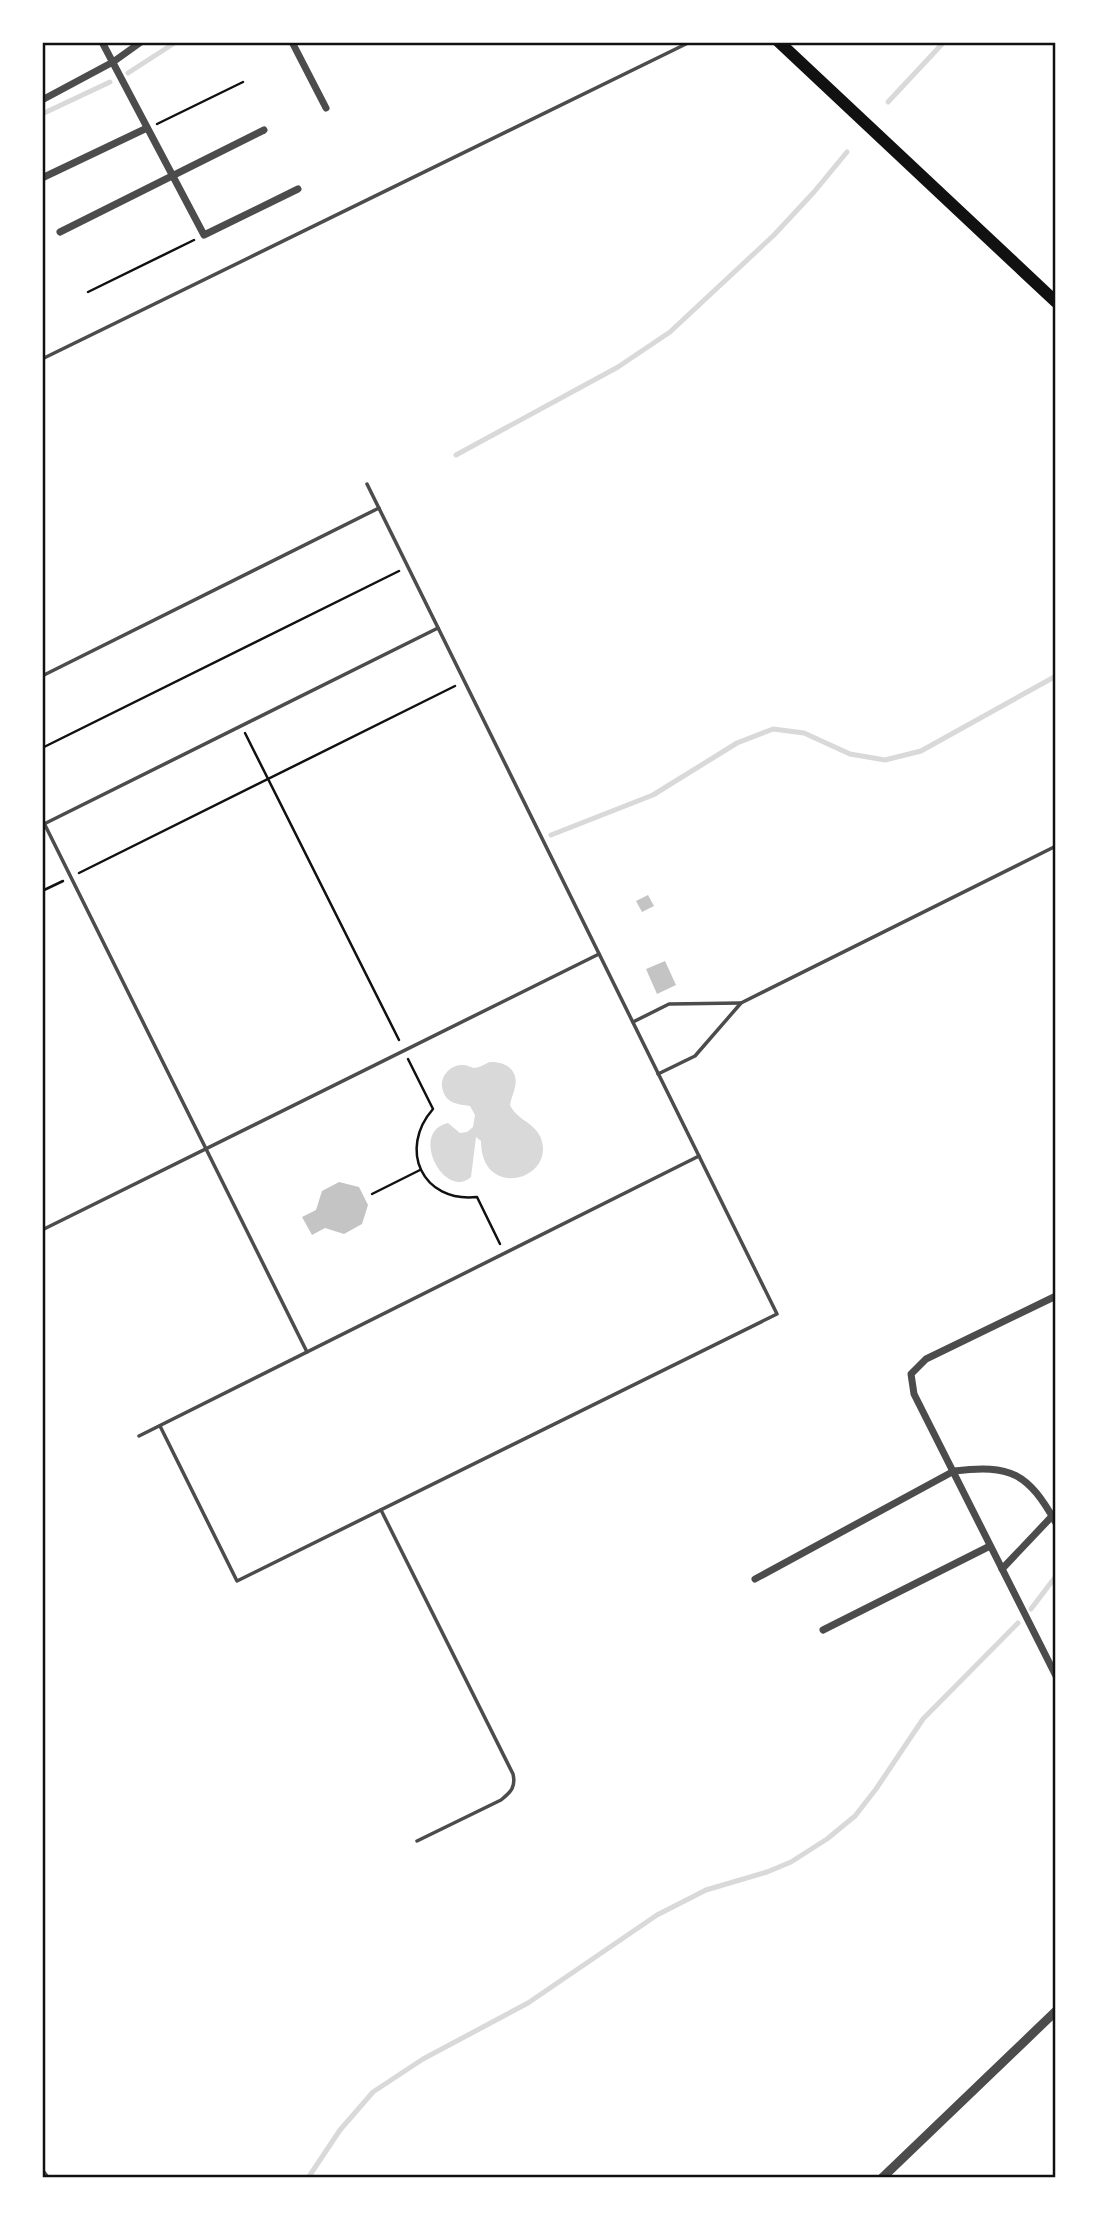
<svg xmlns="http://www.w3.org/2000/svg" width="1098" height="2220" viewBox="0 0 1098 2220" font-family="'Work Sans',sans-serif">
<style>
.water{fill:#d9d9d9}
.lines{fill:none;stroke-linecap:round;stroke-linejoin:round}
.stream{stroke:#d9d9d9;stroke-width:5}
.building{fill:#c4c4c4}
.path{stroke:#111;stroke-width:2.5}
.service{stroke:#4c4c4c;stroke-width:3.5}
.minor{stroke:#4c4c4c;stroke-width:7}
.tertiary{stroke:#4c4c4c;stroke-width:9}
.trunk{stroke:#111;stroke-width:12}
.neatline{fill:none;stroke:#111;stroke-width:2.5}
</style>
<rect width="100%" height="100%" fill="#fff"/>
<path class="water" d="M490,1062C505,1061 519,1070 515,1087C514,1093 511,1098 510,1105C516,1119 533,1122 540,1136C559,1179 481,1202 481,1141L476,1137L471,1177C445,1201 408,1132 448,1123L460,1133L467,1132L473,1127L475,1115L470,1106C458,1104 447,1104 443,1091C438,1078 450,1064 463,1065C467,1065 470,1067 474,1068C479,1068 485,1064 490,1062Z"/>
<g class="lines">
<g class="stream">
<polyline points="128,73 176,42"/>
<polyline points="888,102 944,42"/>
<polyline points="42,114 110,82"/>
<polyline points="456,455 618,367 670,332 774,235 814,192 847,152"/>
<polyline points="551,835 653,795 737,743 773,729 804,733 850,754 885,760 921,751 1056,676"/>
<polyline points="1031,1609 1056,1576"/>
<polyline points="308,2178 340,2130 373,2092 423,2059 528,2003 657,1915 706,1890 767,1872 791,1862 827,1839 855,1816 876,1789 923,1719 1018,1623"/>
</g>
</g>
<g class="building">
<polygon points="648,895 654,906 642,912 636,901"/>
<polygon points="665,961 676,985 657,994 646,969"/>
<polygon points="339,1182 359,1187 368,1205 362,1224 344,1234 325,1228 312,1235 302,1217 316,1210 322,1191"/>
</g>
<g class="lines">
<g class="path">
<polyline points="157,124 243,82"/>
<polyline points="88,292 194,240"/>
<polyline points="245,733 399,1040"/>
<polyline points="42,748 399,571"/>
<polyline points="79,873 455,686"/>
<polyline points="42,891 63,881"/>
<path d="M408,1059L433,1109C398,1149 422,1203 477,1197L500,1244"/>
<polyline points="372,1194 420,1170"/>
</g>
<g class="service">
<polyline points="42,359 690,42"/>
<polyline points="42,676 379,508"/>
<polyline points="42,819 307,1352"/>
<polyline points="42,825 438,628"/>
<polyline points="633,1022 669,1004 741,1003"/>
<polyline points="658,1074 695,1056 741,1003 1056,846"/>
<polyline points="42,1230 599,954"/>
<polyline points="160,1426 237,1581 777,1314 367,484"/>
<polyline points="139,1436 699,1156"/>
<path d="M381,1510L513,1774C516,1787 511,1792 501,1800L417,1841"/>
</g>
<g class="minor">
<polyline points="102,42 204,235 298,189"/>
<polyline points="292,42 326,108"/>
<polyline points="42,100 113,62 141,42"/>
<polyline points="42,178 147,128"/>
<polyline points="60,232 264,130"/>
<polyline points="1056,1296 926,1359 911,1374 914,1394 1056,1676"/>
<polyline points="1002,1569 1056,1512"/>
<path d="M755,1579L954,1471C1011,1464 1028,1473 1056,1523"/>
<polyline points="823,1630 990,1546"/>
</g>
<g class="tertiary">
<polyline points="42,2174 45,2178"/>
<polyline points="882,2178 1056,2011"/>
</g>
<polyline class="trunk" points="779,42 1056,302"/>
</g>
<rect width="1098" height="2220" fill="none" stroke="#ffffff" stroke-width="88"/>
<rect x="44" y="44" width="1010" height="2132" class="neatline"/>
</svg>
